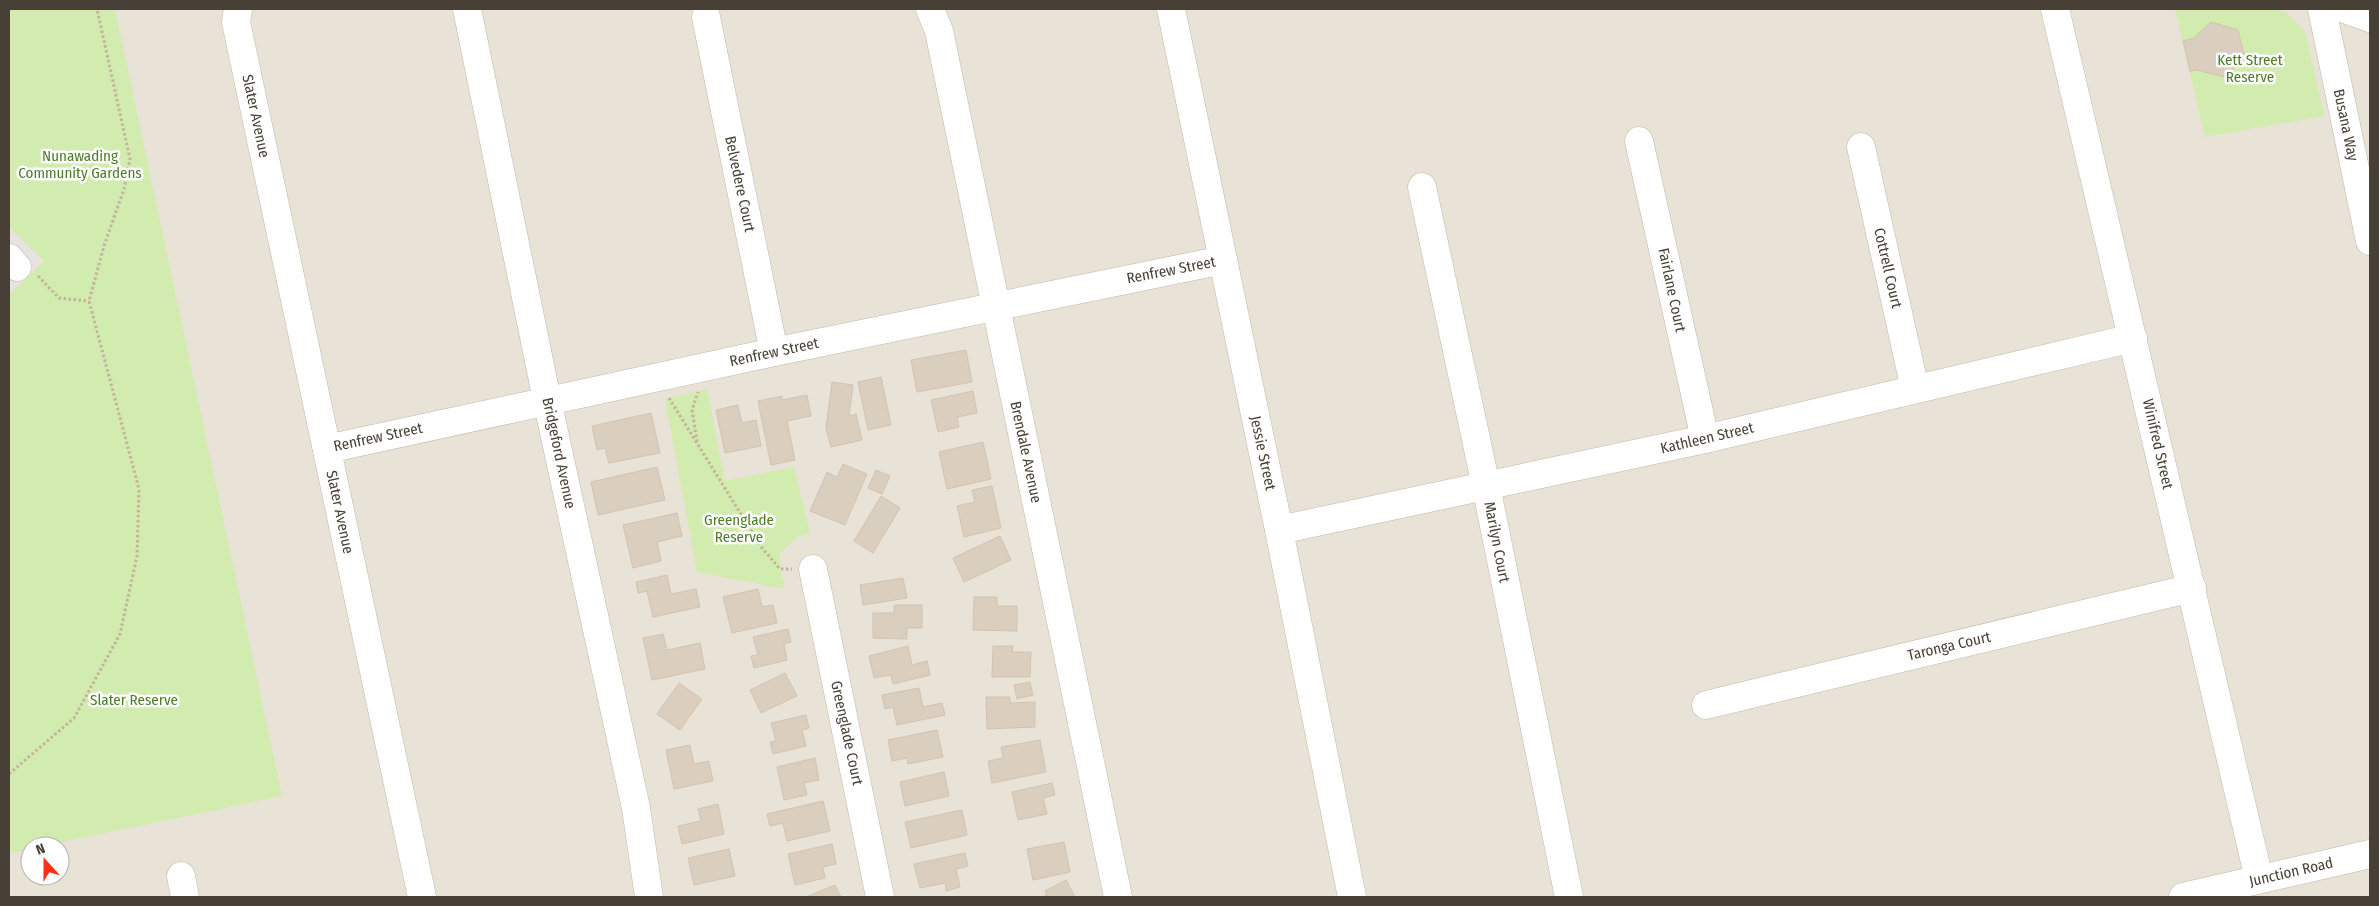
<svg xmlns="http://www.w3.org/2000/svg" width="2379" height="906" viewBox="0 0 2379 906" font-family="'Fira Sans Condensed',sans-serif">
<style>
.residential{fill:#e9e2d6;fill-rule:evenodd}
.green{fill:#d2ebaf}
.parking{fill:#e6e3e0}
.building{fill:#dacebf;stroke:#d2c3af}
.lines{fill:none;stroke-linecap:round;stroke-linejoin:round}
.minor-casing{stroke:#c1b8aa;stroke-width:29}
.path{stroke:#c3b39a;stroke-width:3;stroke-dasharray:2.5 2.5;stroke-linecap:butt}
.minor{stroke:#fff;stroke-width:28}
.labels{text-anchor:middle;stroke-width:5;stroke-linejoin:round;paint-order:stroke}
.park-label{font-size:15px;fill:#4a7d26;stroke:#fff}
.street-label{font-size:15px;fill:#484036;stroke:#fff}
</style>
<rect width="100%" height="100%" fill="#f5f0e8"/>
<path class="residential" d="M9,9H2370V897H9ZM30,846H60V876H30Z"/>
<g class="green">
<polygon points="9,9 115,9 282,796 42,846 30,846 30,849 9,853"/>
<polygon points="2175,9 2274,9 2286,13 2305,32 2324,116 2205,137"/>
<polygon points="707,389 725,481 794,467 810,534 798,536 780,553 780,569 785,589 697,572 665,399"/>
</g>
<polygon class="parking" points="9,227 44,261 9,295"/>
<g class="building">
<polygon points="2211,22 2238,30 2245,58 2224,77 2196,70 2190,71 2183,41 2194,38"/>
<polygon points="966,350 972,382 917,392 911,360"/>
<polygon points="881,377 891,425 868,430 858,382"/>
<polygon points="832,382 853,385 849,416 856,414 862,440 831,447 826,428"/>
<polygon points="973,391 977,413 957,417 959,427 938,432 931,400"/>
<polygon points="807,395 811,416 787,421 795,460 771,465 758,401 782,396 782,400"/>
<polygon points="738,405 742,423 756,420 761,446 725,453 716,410"/>
<polygon points="651,413 660,453 609,463 605,448 597,450 592,426"/>
<polygon points="983,442 991,479 947,489 939,452"/>
<polygon points="843,464 867,474 845,525 810,511 827,472 837,477"/>
<polygon points="657,467 665,500 598,515 591,482"/>
<polygon points="876,470 890,476 882,494 868,488"/>
<polygon points="992,486 1001,528 964,537 957,506 975,502 972,490"/>
<polygon points="881,496 900,508 873,553 854,541"/>
<polygon points="677,513 682,536 657,542 661,561 633,568 623,525"/>
<polygon points="1000,536 1011,560 964,582 953,558"/>
<polygon points="667,575 671,594 696,589 700,607 653,617 647,591 638,593 636,582"/>
<polygon points="903,578 907,598 863,605 860,585"/>
<polygon points="758,589 762,607 773,605 777,623 732,633 723,597"/>
<polygon points="974,597 997,597 997,606 1017,606 1017,631 973,630"/>
<polygon points="894,605 922,605 922,628 907,628 907,639 873,638 873,613 894,613"/>
<polygon points="788,629 791,642 784,644 787,660 754,668 751,656 758,655 753,637"/>
<polygon points="663,634 667,650 700,643 705,669 652,680 643,638"/>
<polygon points="908,646 912,665 927,661 930,675 893,684 891,675 874,678 869,656"/>
<polygon points="993,646 1013,646 1012,652 1031,652 1030,677 992,677"/>
<polygon points="785,673 797,696 761,713 750,690"/>
<polygon points="1030,682 1033,695 1017,699 1014,685"/>
<polygon points="679,683 702,699 680,730 657,714"/>
<polygon points="919,688 923,707 942,703 945,715 897,725 893,707 885,709 882,695"/>
<polygon points="986,697 1010,697 1010,703 1035,702 1035,727 987,729"/>
<polygon points="806,715 809,728 802,730 806,746 773,754 770,742 776,741 771,723"/>
<polygon points="937,730 943,757 908,764 907,758 892,761 888,740"/>
<polygon points="1040,740 1046,772 992,783 988,761 1003,758 1001,747"/>
<polygon points="690,745 694,764 709,761 713,781 674,789 666,750"/>
<polygon points="815,758 819,780 804,783 807,795 784,800 777,767"/>
<polygon points="944,772 949,796 905,806 900,782"/>
<polygon points="1052,783 1055,795 1043,798 1047,814 1018,820 1012,792"/>
<polygon points="823,801 830,831 787,841 783,823 770,826 767,814"/>
<polygon points="718,804 724,834 682,844 678,826 701,821 698,809"/>
<polygon points="962,810 967,835 911,848 905,822"/>
<polygon points="1064,842 1070,872 1033,880 1027,849"/>
<polygon points="832,844 836,864 823,867 825,878 795,885 788,854"/>
<polygon points="729,849 735,876 694,885 688,858"/>
<polygon points="965,853 968,866 956,869 960,887 946,891 945,883 920,888 914,864"/>
<polygon points="1066,880 1075,897 1042,897 1047,895 1045,891"/>
<polygon points="835,885 841,897 806,897"/>
</g>
<g class="lines">
<g class="minor-casing">
<g id="minor">
<polyline points="238,9 236,22 422,897"/>
<polyline points="467,9 547,400 636,808 649,897"/>
<polyline points="930,9 939,31 1118,897"/>
<polyline points="1171,9 1279,530 1352,897"/>
<polyline points="2055,9 2259,879"/>
<polyline points="2322,9 2370,241"/>
<polyline points="2345,9 2370,18"/>
<polyline points="706,17 774,352"/>
<polyline points="1639,141 1705,439"/>
<polyline points="1861,147 1915,389"/>
<polyline points="1422,187 1486,486 1569,897"/>
<polyline points="9,258 17,267"/>
<polyline points="327,449 774,352 1223,260"/>
<polyline points="1279,530 1705,439 2133,338"/>
<polyline points="813,569 880,897"/>
<polyline points="1706,705 2192,588"/>
<polyline points="181,876 185,897"/>
<polyline points="2183,897 2370,854"/>
</g>
</g>
<g class="path">
<polyline points="38,276 59,298 89,301"/>
<polyline points="669,398 762,548 780,569 792,569"/>
<polyline points="697,442 692,410 698,392"/>
<polyline points="9,774 74,718 120,634 137,556 139,489 89,301 104,246 124,189 130,159 97,9"/>
</g>
<use href="#minor" class="minor"/>
</g>
<g class="labels">
<g class="park-label">
<text x="2250" y="65">Kett Street<tspan x="2250" dy="17">Reserve</tspan></text>
<text x="80" y="161">Nunawading<tspan x="80" dy="17">Community Gardens</tspan></text>
<text x="739" y="525">Greenglade<tspan x="739" dy="17">Reserve</tspan></text>
<text x="134" y="705">Slater Reserve</text>
</g>
<g class="street-label">
<text transform="translate(256 116) rotate(78)" y="5">Slater Avenue</text>
<text transform="translate(2346 125) rotate(78)" y="5">Busana Way</text>
<text transform="translate(740 184) rotate(78)" y="5">Belvedere Court</text>
<text transform="translate(1888 268) rotate(77)" y="5">Cottrell Court</text>
<text transform="translate(1171 270) rotate(-11)" y="5">Renfrew Street</text>
<text transform="translate(1672 290) rotate(78)" y="5">Fairlane Court</text>
<text transform="translate(774 352) rotate(-12)" y="5">Renfrew Street</text>
<text transform="translate(378 437) rotate(-12)" y="5">Renfrew Street</text>
<text transform="translate(1707 438) rotate(-13)" y="5">Kathleen Street</text>
<text transform="translate(2158 444) rotate(77)" y="5">Winifred Street</text>
<text transform="translate(1026 452) rotate(78)" y="5">Brendale Avenue</text>
<text transform="translate(559 453) rotate(78)" y="5">Bridgeford Avenue</text>
<text transform="translate(1263 453) rotate(78)" y="5">Jessie Street</text>
<text transform="translate(340 512) rotate(78)" y="5">Slater Avenue</text>
<text transform="translate(1497 542) rotate(79)" y="5">Marilyn Court</text>
<text transform="translate(1949 646) rotate(-13)" y="5">Taronga Court</text>
<text transform="translate(847 733) rotate(78)" y="5">Greenglade Court</text>
<text transform="translate(2291 872) rotate(-13)" y="5">Junction Road</text>
</g>
</g>
<rect width="2379" height="906" fill="none" stroke="#484036" stroke-width="20"/>
<g transform="translate(45 861) rotate(339)"><circle r="24" fill="#ffffff" stroke="#b6b3af"/>
<path d="M0-4L9 19L0 12L-9 19Z" fill="#ff2f14"/>
<text y="-8" font-size="14" font-weight="bold" text-anchor="middle" fill="#484036">N</text>
</g>
</svg>
